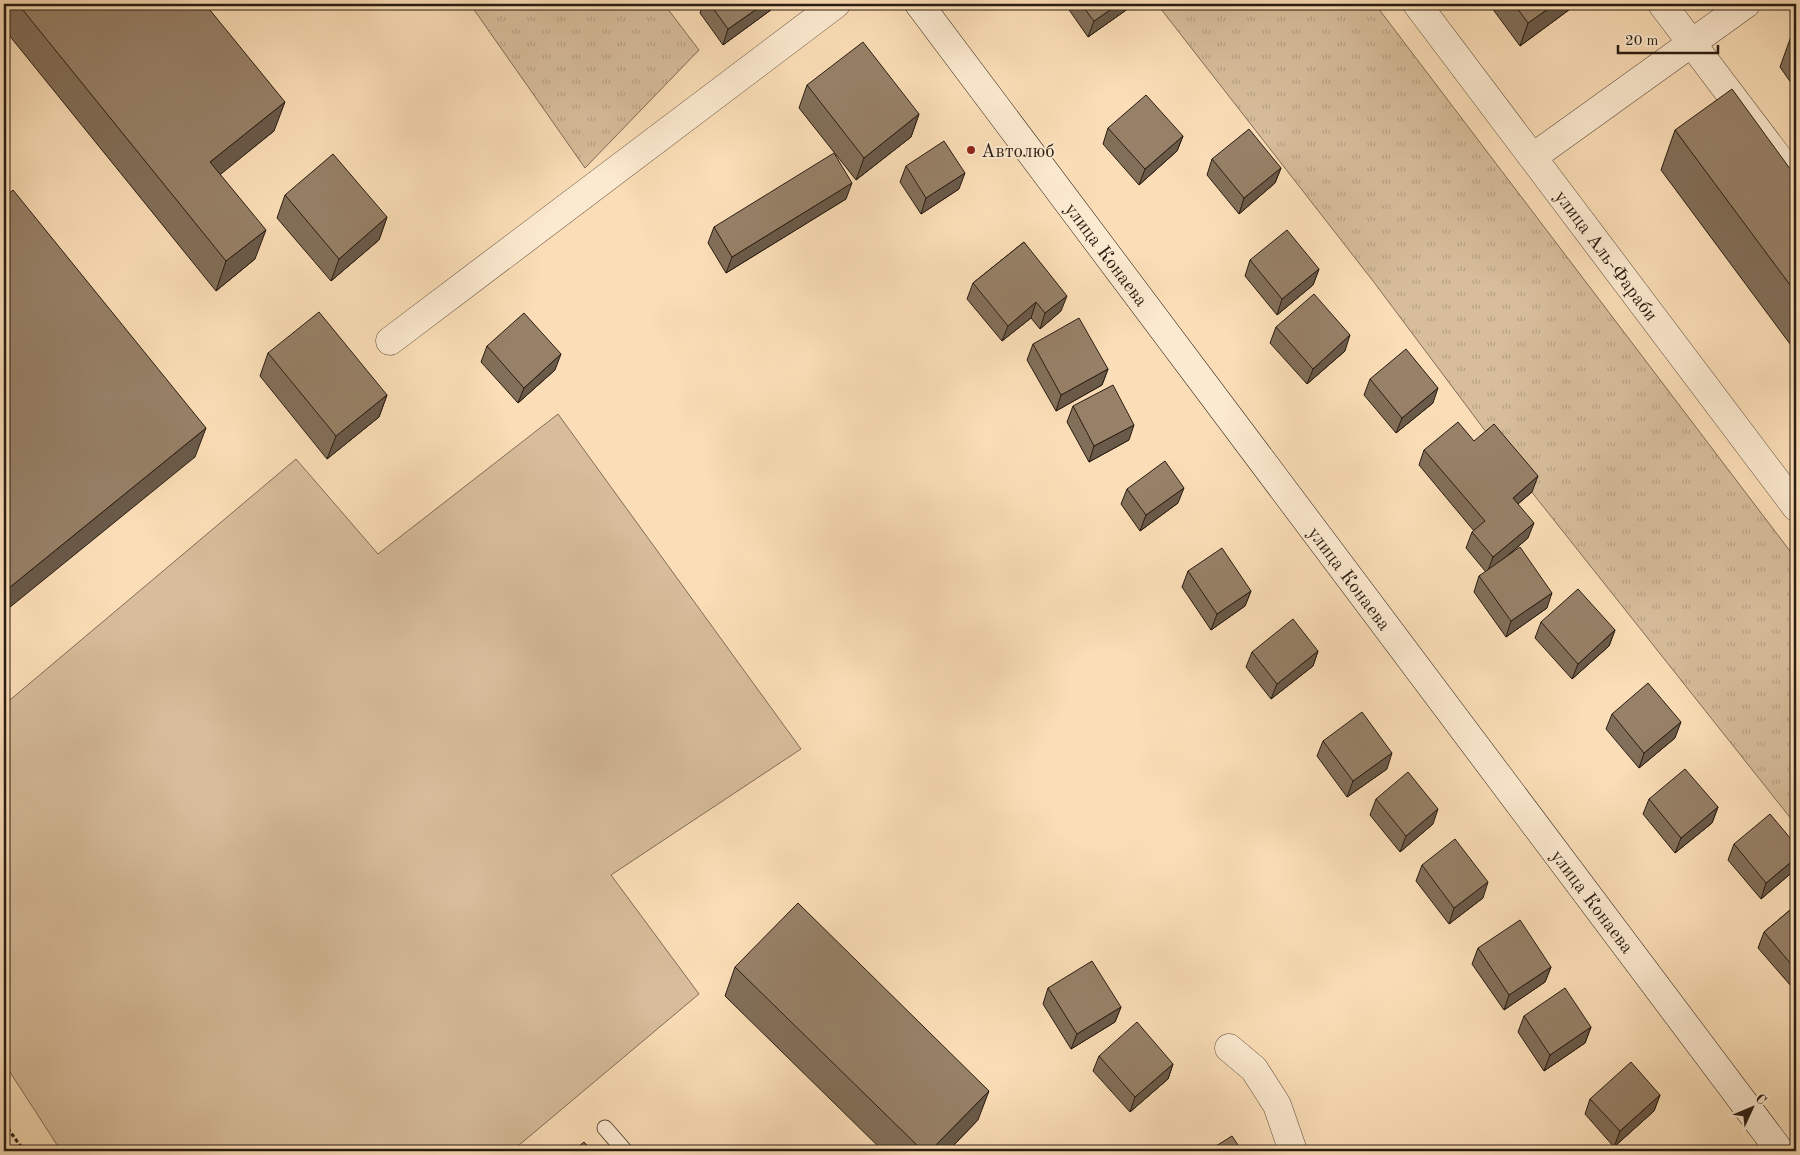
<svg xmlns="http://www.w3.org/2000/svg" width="1800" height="1155" viewBox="0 0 1800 1155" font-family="'Old Standard TT',serif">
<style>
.grass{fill:url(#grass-tufts);stroke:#806c56}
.garden{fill:#d7bd9b;stroke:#806c56}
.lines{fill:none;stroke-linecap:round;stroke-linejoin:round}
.service-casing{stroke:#5e4c3b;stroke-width:17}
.minor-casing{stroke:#5e4c3b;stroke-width:29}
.secondary-casing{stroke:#2a1c12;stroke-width:29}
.path{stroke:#2a1c12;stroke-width:3;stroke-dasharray:4 2.5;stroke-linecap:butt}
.service{stroke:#fcead0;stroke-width:15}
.minor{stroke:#fcead0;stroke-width:28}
.secondary{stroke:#fcead0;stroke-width:28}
.wall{fill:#826f59;stroke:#2a1c12}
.shaded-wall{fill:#6a5a49;stroke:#2a1c12}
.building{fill:#978168;stroke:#2a1c12}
.poi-dot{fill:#8f2418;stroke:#fcead0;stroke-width:2}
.labels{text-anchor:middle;stroke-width:4;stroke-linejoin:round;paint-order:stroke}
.poi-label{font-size:19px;fill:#2a1c12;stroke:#fcead0;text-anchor:start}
.street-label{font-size:19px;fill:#2a1c12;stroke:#fcead0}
</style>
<defs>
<pattern id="grass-tufts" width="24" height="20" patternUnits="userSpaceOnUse" patternTransform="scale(1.25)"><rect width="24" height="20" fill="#d7bd9b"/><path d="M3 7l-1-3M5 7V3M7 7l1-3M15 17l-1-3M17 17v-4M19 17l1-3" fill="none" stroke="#b9a284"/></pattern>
</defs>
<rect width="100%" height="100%" fill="#fbdeb7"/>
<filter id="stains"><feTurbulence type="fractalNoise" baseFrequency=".004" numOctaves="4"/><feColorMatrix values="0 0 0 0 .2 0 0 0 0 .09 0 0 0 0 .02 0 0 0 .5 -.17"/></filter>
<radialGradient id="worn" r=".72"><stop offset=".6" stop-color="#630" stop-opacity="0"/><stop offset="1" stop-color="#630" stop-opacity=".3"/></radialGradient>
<g class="grass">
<polygon points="470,4 664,4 699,50 585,168"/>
<polygon points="1157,4 1375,4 1796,559 1796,825 1519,476 1373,281"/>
</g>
<polygon class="garden" points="558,414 801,749 611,875 699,994 512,1151 61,1151 4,1063 4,705 296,459 378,554"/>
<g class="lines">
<g class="service-casing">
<polyline id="service" points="605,1128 625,1151"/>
</g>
<g class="minor-casing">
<g id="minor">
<polyline points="1417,4 1796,507"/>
<polyline points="1662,4 1796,181"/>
<polyline points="1533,157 1746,4"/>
<polyline points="390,341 836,4"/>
<polyline points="1229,1048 1254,1069 1277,1105 1293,1151"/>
</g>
</g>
<g class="secondary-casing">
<polyline id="secondary" points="919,4 1780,1151"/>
</g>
<polyline class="path" points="4,1123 24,1151"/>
<use href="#service" class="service"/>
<use href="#minor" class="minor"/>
<use href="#secondary" class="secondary"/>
</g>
<g class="wall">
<polygon points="4,4 205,4 274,131 220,174 255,259 216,291 4,29"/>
<polygon points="703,4 779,4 723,45 700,13"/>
<polygon points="1065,4 1131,4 1129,8 1088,37"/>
<polygon points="1489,4 1577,4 1520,46"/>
<polygon points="1796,26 1796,90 1780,67 1794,28"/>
<polygon points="807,85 919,114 911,137 856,180 799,108"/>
<polygon points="1108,128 1183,136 1177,151 1139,185 1103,144"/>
<polygon points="1675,130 1796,177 1796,352 1661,170"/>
<polygon points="1212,159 1281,168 1275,183 1239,214 1207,175"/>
<polygon points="906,166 959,189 921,214 900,182"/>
<polygon points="285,195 387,217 379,240 331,281 277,218"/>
<polygon points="846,199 726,273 708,243 714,227"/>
<polygon points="1024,242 1061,311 1040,329 1031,318 1002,341 967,299 973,283"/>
<polygon points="1250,260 1319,269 1313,285 1277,315 1245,276"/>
<polygon points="1276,327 1345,351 1307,384 1270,343"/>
<polygon points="1033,344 1108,369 1102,385 1056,411 1027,360"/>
<polygon points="487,346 555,370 518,403 481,362"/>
<polygon points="268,353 387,395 379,417 327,459 260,376"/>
<polygon points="1370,379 1433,403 1396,433 1364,395"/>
<polygon points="1073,406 1129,440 1089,462 1067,422"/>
<polygon points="1474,441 1532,492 1518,504 1528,538 1499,563 1547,608 1506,637 1474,592 1479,576 1486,572 1466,548 1472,532 1474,531 1419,465 1424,450"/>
<polygon points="1127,489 1178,503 1140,531 1121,504"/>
<polygon points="1188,571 1251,591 1245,606 1211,630 1182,587"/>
<polygon points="1541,622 1615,630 1609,646 1572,679 1535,638"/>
<polygon points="1318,651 1313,666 1271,699 1246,667 1252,652"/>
<polygon points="1612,714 1675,738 1639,768 1606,729"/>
<polygon points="1323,741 1387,769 1347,797 1317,756"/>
<polygon points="1376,799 1433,824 1400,852 1370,815"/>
<polygon points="1649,799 1718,807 1712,823 1675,853 1643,814"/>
<polygon points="1734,844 1796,845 1796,869 1761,899 1728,860"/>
<polygon points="1422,865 1483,898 1449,924 1416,881"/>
<polygon points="1796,905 1796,982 1791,986 1758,948 1764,932"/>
<polygon points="1478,948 1551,967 1545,982 1504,1010 1472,964"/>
<polygon points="735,967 978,1120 948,1151 883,1151 725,996"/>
<polygon points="1048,988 1121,1007 1115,1022 1071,1049 1043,1004"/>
<polygon points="1524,1016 1591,1027 1585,1043 1544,1071 1518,1032"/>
<polygon points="1099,1056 1173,1064 1168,1079 1130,1112 1093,1071"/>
<polygon points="1660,1095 1654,1111 1614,1147 1585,1114 1590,1099"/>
</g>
<g class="shaded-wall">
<polygon points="764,4 779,4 723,45 728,29"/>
<polygon points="1119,4 1131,4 1129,8 1088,37 1094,21"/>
<polygon points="1555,4 1577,4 1520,46 1528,23"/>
<polygon points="285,102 274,131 200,191 210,162"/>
<polygon points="919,114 911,137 856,180 864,158"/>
<polygon points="1183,136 1177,151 1139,185 1145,169"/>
<polygon points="1281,168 1275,183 1239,214 1244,198"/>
<polygon points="965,173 959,189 921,214 926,198"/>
<polygon points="852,183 846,199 726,273 732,257"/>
<polygon points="387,217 379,240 331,281 339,259"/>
<polygon points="266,230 255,259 216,291 226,261"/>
<polygon points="1319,269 1313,285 1277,315 1282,299"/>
<polygon points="1067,296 1061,311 1040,329 1045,313"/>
<polygon points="1036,302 1031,318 1002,341 1008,326"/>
<polygon points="1350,335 1345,351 1307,384 1313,369"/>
<polygon points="561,354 555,370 518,403 524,388"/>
<polygon points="1108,369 1102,385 1056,411 1061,395"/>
<polygon points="1438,388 1433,403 1396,433 1402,418"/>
<polygon points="387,395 379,417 327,459 336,436"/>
<polygon points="1134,425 1129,440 1089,462 1094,446"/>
<polygon points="206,428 195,457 4,612 4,592"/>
<polygon points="1538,476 1532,492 1507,513 1513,498"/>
<polygon points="1184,488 1178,503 1140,531 1146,515"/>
<polygon points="1534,523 1528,538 1487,573 1493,557"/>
<polygon points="1251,591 1245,606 1211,630 1217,614"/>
<polygon points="1552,593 1547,608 1506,637 1511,621"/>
<polygon points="1615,630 1609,646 1572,679 1578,664"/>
<polygon points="1318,651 1313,666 1271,699 1277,684"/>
<polygon points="1681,722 1675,738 1639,768 1644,753"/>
<polygon points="1392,753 1387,769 1347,797 1353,781"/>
<polygon points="1718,807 1712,823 1675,853 1681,838"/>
<polygon points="1438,809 1433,824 1400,852 1406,836"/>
<polygon points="1796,858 1796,869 1761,899 1766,883"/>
<polygon points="1488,882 1483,898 1449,924 1454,908"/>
<polygon points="1551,967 1545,982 1504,1010 1509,995"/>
<polygon points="1796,971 1796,982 1791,986"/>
<polygon points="1121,1007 1115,1022 1071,1049 1077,1034"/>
<polygon points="1591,1027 1585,1043 1544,1071 1550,1055"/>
<polygon points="1173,1064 1168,1079 1130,1112 1135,1097"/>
<polygon points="989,1091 978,1120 948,1151 930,1151"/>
<polygon points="1660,1095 1654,1111 1614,1147 1620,1131"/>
</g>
<g class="building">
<polygon points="18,4 205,4 285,102 210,162 266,230 226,261"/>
<polygon points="710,4 764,4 728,29"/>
<polygon points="1081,4 1119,4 1094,21"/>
<polygon points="1514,4 1555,4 1528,23"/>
<polygon points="863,42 919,114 864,158 807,85"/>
<polygon points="1732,89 1796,177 1796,293 1675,130"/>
<polygon points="1146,95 1183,136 1145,169 1108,128"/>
<polygon points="1249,129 1281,168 1244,198 1212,159"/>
<polygon points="944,141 965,173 926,198 906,166"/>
<polygon points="834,153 852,183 732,257 714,227"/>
<polygon points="333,154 387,217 339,259 285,195"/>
<polygon points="13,190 206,428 4,592 4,198"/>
<polygon points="1287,230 1319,269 1282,299 1250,260"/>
<polygon points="1024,242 1067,296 1045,313 1036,302 1008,326 973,283"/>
<polygon points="1314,294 1350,335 1313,369 1276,327"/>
<polygon points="319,312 387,395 336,436 268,353"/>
<polygon points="524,313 561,354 524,388 487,346"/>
<polygon points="1079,318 1108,369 1061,395 1033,344"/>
<polygon points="1406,349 1438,388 1402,418 1370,379"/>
<polygon points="1113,385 1134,425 1094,446 1073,406"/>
<polygon points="1458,422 1474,441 1494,424 1538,476 1513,498 1534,523 1493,557 1472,532 1485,521 1424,450"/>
<polygon points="1165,461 1184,488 1146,515 1127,489"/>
<polygon points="1520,547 1552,593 1511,621 1479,576"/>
<polygon points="1222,548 1251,591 1217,614 1188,571"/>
<polygon points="1578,589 1615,630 1578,664 1541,622"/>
<polygon points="1293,619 1318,651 1277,684 1252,652"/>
<polygon points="1648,683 1681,722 1644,753 1612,714"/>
<polygon points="1362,712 1392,753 1353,781 1323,741"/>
<polygon points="1685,769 1718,807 1681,838 1649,799"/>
<polygon points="1408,772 1438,809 1406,836 1376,799"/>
<polygon points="1770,814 1796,845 1796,858 1766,883 1734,844"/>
<polygon points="1455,839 1488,882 1454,908 1422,865"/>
<polygon points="798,903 989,1091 930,1151 923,1151 735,967"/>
<polygon points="1796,905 1796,970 1764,932"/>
<polygon points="1520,920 1551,967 1509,995 1478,948"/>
<polygon points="1092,961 1121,1007 1077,1034 1048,988"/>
<polygon points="1565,988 1591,1027 1550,1055 1524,1016"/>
<polygon points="1137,1022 1173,1064 1135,1097 1099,1056"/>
<polygon points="1631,1062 1660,1095 1620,1131 1590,1099"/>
<polygon points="1232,1136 1242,1151 1208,1151"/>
<polygon points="584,1142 592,1151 573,1151"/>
</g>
<circle class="poi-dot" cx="971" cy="150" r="5"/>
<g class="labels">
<g class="poi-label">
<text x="981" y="157">Автолюб</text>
</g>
<g class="street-label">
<text transform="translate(1107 254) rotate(53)" y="7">улица Конаева</text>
<text transform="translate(1607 255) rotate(53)" y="7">улица Аль-Фараби</text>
<text transform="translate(1350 578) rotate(53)" y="7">улица Конаева</text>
<text transform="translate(1593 901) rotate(53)" y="7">улица Конаева</text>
</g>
</g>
<rect width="1800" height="1155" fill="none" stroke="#fbdeb7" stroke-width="20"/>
<rect x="5" y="5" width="1790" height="1145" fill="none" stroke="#2a1c12" stroke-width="2.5"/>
<rect x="10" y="10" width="1780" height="1135" fill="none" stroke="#2a1c12"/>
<g transform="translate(1752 1108) rotate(46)" stroke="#fcead0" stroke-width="4" paint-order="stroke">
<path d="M0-4L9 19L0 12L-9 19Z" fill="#2a1c12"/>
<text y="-8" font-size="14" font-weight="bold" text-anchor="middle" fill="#2a1c12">С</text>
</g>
<path d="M1618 45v8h100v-8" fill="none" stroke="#2a1c12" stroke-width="2.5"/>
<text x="1625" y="45" font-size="15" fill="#2a1c12" stroke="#fcead0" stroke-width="4" paint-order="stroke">20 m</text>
<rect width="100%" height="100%" filter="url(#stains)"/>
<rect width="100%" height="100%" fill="url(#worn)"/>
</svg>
